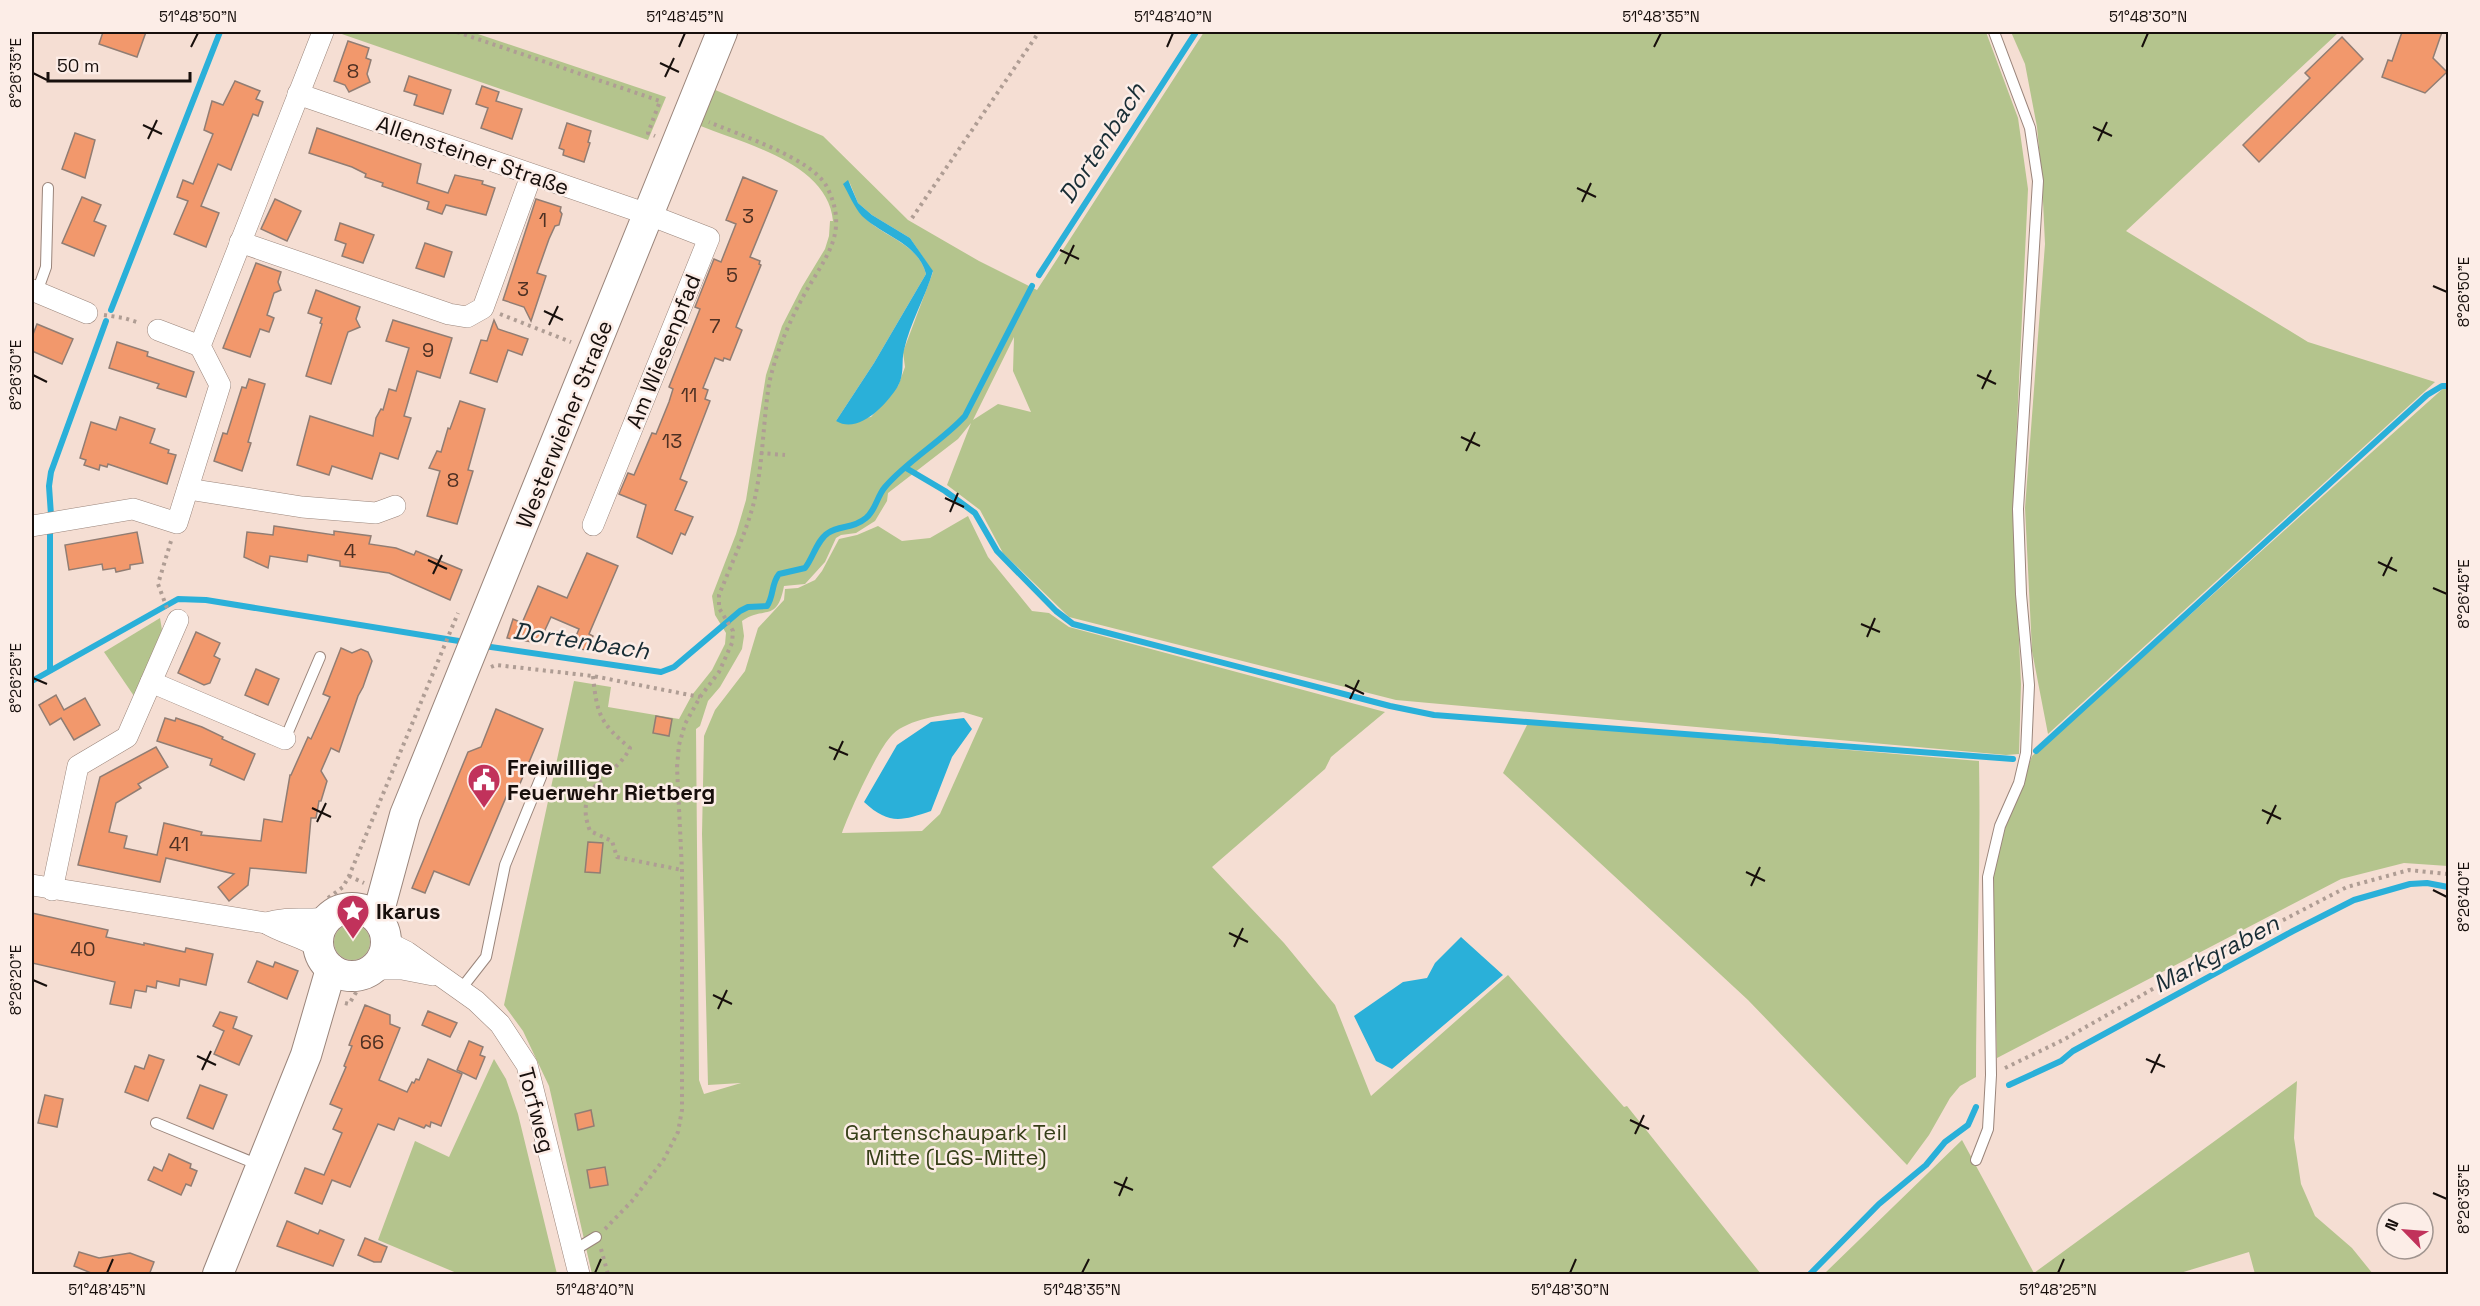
<svg xmlns="http://www.w3.org/2000/svg" width="2480" height="1306" viewBox="0 0 2480 1306" font-family="'Space Grotesk',sans-serif">
<style>
.green{fill:#b4c48d;fill-rule:evenodd}
.water{fill:#2ab0d9}
.lines{fill:none;stroke-linecap:round;stroke-linejoin:round}
.stream{stroke:#2ab0d9;stroke-width:6}
.building{fill:#f2986c;stroke:#917d73;stroke-width:1.5}
.lane-casing{stroke:#9a857b;stroke-width:12}
.street-casing{stroke:#9a857b;stroke-width:22}
.secondary-casing{stroke:#9a857b;stroke-width:32}
.path{stroke:#af9d94;stroke-width:4;stroke-dasharray:3 4.5;stroke-linecap:butt}
.lane{stroke:#fff;stroke-width:10}
.street{stroke:#fff;stroke-width:21}
.secondary{stroke:#fff;stroke-width:30}
.ticks{fill:none;stroke:#170f0c;stroke-width:2}
.labels{text-anchor:middle;stroke-width:5;stroke-linejoin:round;paint-order:stroke}
.number-label{font-size:20px;fill:#4e3124}
.street-label{font-size:22px;fill:#170f0c;stroke:#fcede7}
.poi-label{font-size:22px;font-weight:bold;fill:#170f0c;stroke:#fcede7;text-anchor:start}
.park-label{font-size:22px;fill:#363f18;stroke:#fcede7}
.water-label{font-size:24px;font-style:italic;fill:#182d35;stroke:#fcede7}
.neatline{fill:none;stroke:#170f0c;stroke-width:2}
.ticks-label{font-size:15px;text-anchor:middle;fill:#170f0c}
</style>
<rect width="100%" height="100%" fill="#f5ded3"/>
<g class="green">
<polygon points="336,32 472,32 666,97 648,140"/>
<path d="M1204,32H1986L2018,118L2028,189L2013,509L2021,684L2019,754L2006,755L1396,700L1069,617L1003,553L980,510L947,485L971,423L958,439L888,493L887,501L875,521L856,533L841,535L836,538L825,562L805,584L784,586C777,624 763,605 742,621L744,636L742,649L720,687L708,701L700,726L696,729L699,1080L704,1094L741,1083L708,1085L702,834L704,736L715,710L745,671L758,628L784,600L785,589L798,588L815,580L822,571L839,539L857,535L878,526L902,541L930,538L968,516L988,557L1032,611L1049,613L1069,627L1385,712L1331,757L1325,769L1212,867L1284,943L1335,1005L1371,1096L1508,975L1624,1107L1627,1106L1761,1274H592L549,1086L523,1031L504,1005L574,681L611,687L608,707L679,719L692,695L712,670L725,644L726,633L715,615L712,596L736,534L746,500L766,375L782,326L802,287L825,249L829,236L830,221H833C828,163 745,144 698,125L713,89L823,136L908,220L979,261L1037,290ZM849,181L858,203L872,215L910,238L933,272L903,352L905,367L898,386L871,417L836,421L874,363L926,274C918,242 883,238 862,215C855,208 852,191 849,181ZM1014,337L1013,371L1031,412L998,404L973,420ZM963,712L983,718L940,814L922,831L842,833C849,813 878,748 893,734C909,719 942,715 963,712Z"/>
<polygon points="2011,32 2339,32 2126,231 2308,342 2435,382 2048,734 2032,651 2025,508 2045,244 2042,180 2037,127 2025,64"/>
<polygon points="2447,385 2448,866 2404,863 2341,879 1997,1058 1992,876 2005,827 2032,756"/>
<polygon points="160,618 162,630 134,696 104,652"/>
<path d="M1528,723L1979,761C1981,866 1976,972 1976,1077L1960,1086L1950,1098L1929,1135L1907,1165L1748,1000L1503,773Z"/>
<circle cx="352" cy="942" r="18"/>
<polygon points="494,1059 506,1079 518,1114 557,1274 459,1274 378,1240 415,1141 449,1157"/>
<polygon points="2297,1081 2294,1138 2301,1184 2315,1216 2352,1248 2373,1274 2255,1274 2249,1252 2177,1274 1824,1274 1962,1140 2034,1273"/>
</g>
<g class="water">
<path d="M848,180L858,203L872,215L910,238L933,271C925,298 910,323 904,350C901,362 905,373 898,386C887,404 859,435 836,421L874,363L926,274C918,243 883,236 862,216C854,207 849,194 843,184Z"/>
<path d="M964,718L972,729L952,757L931,811C901,821 889,825 864,802L897,745L931,722Z"/>
<polygon points="1461,937 1503,975 1392,1069 1376,1061 1354,1016 1403,982 1427,978 1435,963"/>
</g>
<g class="lines">
<g class="stream">
<polyline points="1039,275 1196,32"/>
<polyline points="111,310 220,32"/>
<polyline points="906,468 945,491 975,513 997,551 1056,611 1073,624 1390,706 1434,715 2013,759"/>
<polyline points="51,515 49,486 51,472 106,321"/>
<polyline points="50,532 50,670"/>
<path d="M484,646L661,672L674,667L740,611L748,607L767,606C774,596 771,584 779,574L805,568C813,558 817,540 828,533C840,525 853,529 866,518C876,510 877,496 885,487C908,460 941,442 965,416L1032,286"/>
<polyline points="32,681 178,599 206,600 465,642"/>
<polyline points="2036,751 2427,395 2442,386 2448,386"/>
<polyline points="2009,1085 2061,1061 2073,1051 2293,931 2354,900 2410,884 2427,883 2448,887"/>
<polyline points="1810,1274 1879,1204 1926,1165 1945,1142 1968,1125 1976,1107"/>
</g>
</g>
<g class="building">
<polygon points="103,32 146,32 137,57 99,44"/>
<polygon points="2402,32 2442,32 2433,58 2447,72 2425,93 2382,77 2388,60 2392,61"/>
<polygon points="2342,37 2363,59 2259,162 2243,145 2310,78 2305,73"/>
<polygon points="348,41 369,48 366,58 371,60 367,74 370,82 349,92 345,85 334,81"/>
<polygon points="409,76 451,90 443,114 414,105 417,95 404,91"/>
<polygon points="235,81 260,91 256,99 263,102 258,116 253,114 231,170 218,164 201,206 219,213 206,247 174,234 188,201 177,197 183,180 193,184 213,134 204,130 212,101 223,105"/>
<polygon points="482,86 499,92 496,101 522,109 512,139 481,128 488,108 476,104"/>
<polygon points="567,123 591,131 588,142 590,143 584,162 563,155 564,150 559,148"/>
<polygon points="317,128 421,164 417,183 448,193 455,175 483,181 482,184 495,188 486,215 446,205 442,214 427,209 429,202 382,186 383,183 365,177 366,174 352,167 309,153"/>
<polygon points="75,133 95,140 85,178 62,169"/>
<polygon points="743,177 777,191 750,257 760,261 759,264 761,265 737,324 736,327 742,330 730,360 724,358 723,361 715,358 703,388 708,390 705,399 710,401 680,479 687,482 675,510 693,517 685,535 681,533 672,554 637,537 646,505 619,494 628,473 634,475 652,433 656,434 669,402 673,389 669,387 700,309 695,307 714,259 721,262 736,224 726,220"/>
<polygon points="82,197 101,205 94,221 106,226 94,256 62,243"/>
<polygon points="275,199 301,211 287,241 261,229"/>
<polygon points="536,199 561,207 560,211 562,214 559,225 555,226 549,239 537,273 546,276 531,321 524,307 503,300"/>
<polygon points="340,223 374,235 363,263 342,256 346,244 335,240"/>
<polygon points="425,243 452,252 444,277 416,268"/>
<polygon points="256,263 281,272 278,282 281,290 274,293 267,315 274,318 269,332 260,329 250,357 223,348"/>
<polygon points="316,290 360,307 356,319 360,327 348,332 331,384 306,376 322,324 320,323 322,318 308,313"/>
<polygon points="393,320 452,338 440,378 417,371 404,416 411,418 398,459 380,453 372,479 332,466 329,475 297,465 310,416 373,436 376,418 381,409 383,410 389,389 396,391 409,348 386,341"/>
<polygon points="494,320 498,329 528,339 522,355 508,350 497,382 470,373 481,340 487,341"/>
<polygon points="37,324 73,339 62,364 32,351 32,337"/>
<polygon points="117,342 148,352 147,356 194,372 186,397 157,388 159,384 109,368"/>
<polygon points="249,379 265,384 248,442 251,443 242,471 214,461 223,433 227,434 242,387 246,388"/>
<polygon points="460,401 485,409 468,470 473,471 457,524 427,516 440,471 429,468 437,451 441,452 448,428 450,429"/>
<polygon points="120,417 155,429 150,443 169,450 168,453 176,455 167,484 108,464 107,467 100,465 99,470 84,465 86,460 80,458 91,422 116,430"/>
<polygon points="274,526 334,535 334,531 371,536 369,544 396,548 414,555 416,551 462,570 450,600 389,573 340,566 340,561 308,555 307,562 270,556 268,568 244,557 247,532 273,535"/>
<polygon points="137,532 143,563 130,565 130,569 116,572 115,568 103,570 102,564 69,570 65,545"/>
<polygon points="587,553 618,566 589,634 593,636 587,650 571,648 579,629 551,617 539,643 507,638 513,619 522,623 538,586 567,598"/>
<polygon points="196,632 220,643 214,656 220,659 210,683 204,685 178,673"/>
<polygon points="341,648 352,653 361,649 368,652 372,661 363,687 358,696 339,752 331,748 321,771 327,781 321,801 319,801 316,818 311,818 306,873 250,868 248,885 229,901 218,887 234,874 166,858 160,882 78,865 100,777 156,747 168,767 138,784 141,788 116,803 109,832 127,836 124,848 157,855 164,823 202,832 201,835 261,841 264,819 282,822 290,775 291,775 308,737 311,739 330,697 323,694"/>
<polygon points="256,669 279,679 268,705 245,695"/>
<polygon points="56,695 64,710 85,698 100,725 74,740 61,718 50,725 39,705"/>
<polygon points="496,709 543,729 519,786 512,783 469,885 434,871 425,893 412,888 468,752 481,747"/>
<polygon points="656,716 672,719 669,736 653,733"/>
<polygon points="165,718 175,721 176,718 202,727 223,737 222,739 255,754 244,780 210,765 212,759 157,741"/>
<polygon points="588,842 603,843 600,873 585,872"/>
<polygon points="32,913 108,930 106,937 144,945 144,943 185,952 186,948 213,954 206,985 180,979 179,986 157,981 156,988 147,986 146,992 135,990 131,1008 110,1004 115,982 32,963"/>
<polygon points="257,961 273,967 275,962 298,971 287,999 248,982"/>
<polygon points="365,1005 390,1015 390,1024 400,1028 379,1080 407,1092 412,1082 414,1083 416,1079 419,1080 428,1059 462,1074 441,1126 431,1122 430,1127 426,1125 424,1128 399,1118 394,1130 378,1124 350,1187 332,1180 322,1204 295,1193 305,1168 324,1175 342,1133 333,1129 342,1109 330,1104 346,1067 344,1066 352,1046 349,1045"/>
<polygon points="428,1011 457,1023 450,1037 422,1025"/>
<polygon points="220,1012 237,1017 233,1028 252,1036 239,1065 214,1054 224,1031 213,1026"/>
<polygon points="469,1041 483,1047 480,1055 485,1057 476,1079 457,1070"/>
<polygon points="149,1055 164,1060 148,1101 125,1092 135,1066 144,1069"/>
<polygon points="200,1085 227,1095 213,1129 187,1118"/>
<polygon points="45,1095 63,1099 57,1127 38,1123"/>
<polygon points="591,1110 594,1126 578,1130 575,1114"/>
<polygon points="169,1154 191,1164 190,1168 197,1171 191,1186 186,1184 181,1195 148,1180 154,1167 162,1171"/>
<polygon points="605,1167 608,1185 590,1188 587,1170"/>
<polygon points="287,1221 318,1234 320,1230 344,1240 333,1266 277,1246"/>
<polygon points="365,1238 387,1247 381,1262 374,1262 358,1255"/>
<polygon points="79,1252 99,1258 130,1253 154,1262 149,1275 96,1275 74,1266"/>
</g>
<g class="lines">
<g class="lane-casing">
<g id="lane">
<polyline points="37,292 46,267 48,188"/>
<polyline points="285,739 320,657"/>
<polyline points="461,989 486,957 505,865 541,777"/>
<polyline points="156,1123 259,1165"/>
<polyline points="1976,1160 1988,1129 1991,1075 1988,877 2000,826 2019,783 2026,753 2029,685 2021,594 2018,509 2038,181 2030,128 1994,32"/>
<polyline points="573,1251 596,1237"/>
</g>
</g>
<g class="street-casing">
<g id="street">
<polyline points="298,94 647,214 709,238 593,525"/>
<polyline points="240,242 449,314 467,317 483,308 531,176"/>
<polyline points="32,290 87,313"/>
<polyline points="158,330 200,346"/>
<polyline points="188,489 302,507 376,513 395,506"/>
<polyline points="32,526 133,509 177,523 220,385 200,346 323,32"/>
<polyline points="151,682 285,739"/>
<path d="M32,885L266,923C284,934 302,936 319,948"/>
<polyline points="52,890 78,766 127,737 178,620"/>
<path d="M266,923C290,916 304,921 328,918"/>
<polyline points="387,942 407,952 476,1001 500,1024 527,1065 579,1274"/>
<polyline points="374,969 402,969 433,975"/>
</g>
</g>
<g class="secondary-casing">
<g id="secondary">
<circle cx="352" cy="942" r="34"/>
<polyline points="377,918 405,815 722,32"/>
<polyline points="218,1274 306,1055 331,969"/>
</g>
</g>
<g class="path">
<polyline points="457,32 660,101 648,133 655,136"/>
<polyline points="912,218 1039,32"/>
<polyline points="500,314 571,342"/>
<polyline points="104,315 124,318 140,323"/>
<polyline points="760,453 785,455"/>
<polyline points="167,608 158,584 171,541"/>
<polyline points="491,667 496,665 593,676 700,697"/>
<path d="M593,676C597,715 600,723 630,748C614,780 572,784 590,831L612,841L617,857L682,870"/>
<polyline points="349,876 364,883"/>
<polyline points="328,898 343,887 349,876 458,613"/>
<polyline points="345,1003 349,1004 360,986 365,984"/>
<polyline points="2005,1068 2063,1040 2179,974 2347,887 2409,870 2448,874"/>
<path d="M605,1229L632,1201L664,1159L678,1132L682,1110V870L677,767L679,745L685,724L700,697L719,672L732,643L733,631L719,608V595C731,565 746,533 754,502C763,464 763,423 769,384C775,355 789,322 804,295C825,257 850,233 827,187C812,158 739,135 709,122"/>
<polyline points="601,1249 608,1274"/>
</g>
<use href="#lane" class="lane"/>
<use href="#street" class="street"/>
<use href="#secondary" class="secondary"/>
</g>
<path class="ticks" d="M191,47L198,33M679,47L685,33M1167,47L1173,33M1654,47L1661,33M2142,47L2148,33M660,63L679,72M33,73L47,80M665,77L674,58M143,125L162,134M2093,127L2112,136M148,139L157,120M2098,141L2107,122M1577,188L1596,197M1582,202L1591,183M1060,250L1079,259M1065,264L1074,245M2433,286L2447,292M544,311L563,320M549,325L558,306M33,375L47,382M1977,375L1996,384M1982,389L1991,370M1461,437L1480,446M1466,451L1475,432M945,498L964,507M950,512L958,493M428,560L447,569M2378,562L2397,571M433,574L442,555M2383,576L2392,557M2433,588L2447,594M1861,624L1880,632M1867,637L1875,618M33,678L47,684M1345,685L1364,694M1350,699L1359,680M829,747L848,755M834,760L843,741M312,808L331,817M2262,810L2281,819M317,822L326,803M2267,824L2276,805M1746,872L1765,881M1751,886L1760,867M2433,890L2447,897M1229,933L1248,942M1234,947L1243,928M33,980L47,986M713,995L732,1004M718,1009L727,990M197,1056L216,1065M2146,1059L2165,1067M202,1070L211,1051M2151,1073L2160,1054M1630,1120L1649,1129M1635,1134L1644,1115M1114,1182L1133,1190M2433,1193L2447,1199M1119,1196L1127,1177M107,1273L113,1259M595,1273L601,1259M1082,1273L1089,1259M1570,1273L1576,1259M2058,1273L2064,1259"/>
<defs>
<g id="civic-pin" transform="scale(1.725)"><path d="M0 17L-7.5 6A9.5 9.5 0 1 1 7.5 6Z" fill="#c1325b" stroke="#fcede7"/><path d="M-.6-6.5H3V-4.5H.6V-3L4-1V1h2V6H-6V1h2V-1L-.6-3ZM-1.2 2.5V6h2.4V2.5Z" fill="#fff"/></g>
<g id="sight-pin" transform="scale(1.725)"><path d="M0 17L-7.5 6A9.5 9.5 0 1 1 7.5 6Z" fill="#c1325b" stroke="#fcede7"/><path d="M0-6L1.8-2.2L6-1.7L2.9 1.2L3.7 5.4L0 3.3L-3.7 5.4L-2.9 1.2L-6-1.7L-1.8-2.2Z" fill="#fff"/></g>
</defs>
<g fill-rule="evenodd">
<use href="#civic-pin" x="484" y="780"/>
<use href="#sight-pin" x="353" y="911"/>
</g>
<g class="labels">
<g class="number-label">
<text x="353" y="78">8</text>
<text x="748" y="223">3</text>
<text x="543" y="227">1</text>
<text x="732" y="282">5</text>
<text x="523" y="296">3</text>
<text x="715" y="333">7</text>
<text x="428" y="357">9</text>
<text x="689" y="402">11</text>
<text x="672" y="448">13</text>
<text x="453" y="487">8</text>
<text x="350" y="558">4</text>
<text x="179" y="851">41</text>
<text x="83" y="956">40</text>
<text x="372" y="1049">66</text>
</g>
<g class="street-label">
<text transform="translate(473 155) rotate(19)" y="8">Allensteiner Straße</text>
<text transform="translate(663 351) rotate(-68)" y="8">Am Wiesenpfad</text>
<text transform="translate(564 424) rotate(-68)" y="8">Westerwieher Straße</text>
<text transform="translate(537 1110) rotate(75)" y="8">Torfweg</text>
</g>
<g class="poi-label">
<text x="507" y="775">Freiwillige<tspan x="507" dy="25">Feuerwehr Rietberg</tspan></text>
<text x="376" y="919">Ikarus</text>
</g>
<g class="park-label">
<text x="956" y="1140">Gartenschaupark Teil<tspan x="956" dy="25">Mitte (LGS-Mitte)</tspan></text>
</g>
<g class="water-label">
<text transform="translate(1102 143) rotate(-57)" y="8">Dortenbach</text>
<text transform="translate(581 641) rotate(9)" y="8">Dortenbach</text>
<text transform="translate(2216 954) rotate(-28)" y="8">Markgraben</text>
</g>
</g>
<rect width="2480" height="1306" fill="none" stroke="#fcede7" stroke-width="66"/>
<g transform="translate(2405 1231) rotate(295)"><circle r="28" fill="#fcede7" stroke="#a0948f" stroke-width="1.5"/>
<path d="M0-4.5L10 22L0 15L-10 22Z" fill="#c1325b"/>
<text y="-9" font-size="16" font-weight="bold" text-anchor="middle" fill="#170f0c">N</text>
</g>
<path d="M48 72v9h142v-9" fill="none" stroke="#170f0c" stroke-width="3"/>
<text x="57" y="72" font-size="18" fill="#170f0c" stroke="#fcede7" stroke-width="4.5" paint-order="stroke">50 m</text>
<rect x="33" y="33" width="2414" height="1240" class="neatline"/>
<g class="ticks-label">
<text x="198" y="22">51°48'50"N</text>
<text x="685" y="22">51°48'45"N</text>
<text x="1173" y="22">51°48'40"N</text>
<text x="1661" y="22">51°48'35"N</text>
<text x="2148" y="22">51°48'30"N</text>
<text transform="translate(16 73) rotate(-90)" y="5">8°26'35"E</text>
<text transform="translate(2464 292) rotate(-90)" y="5">8°26'50"E</text>
<text transform="translate(16 375) rotate(-90)" y="5">8°26'30"E</text>
<text transform="translate(2464 594) rotate(-90)" y="5">8°26'45"E</text>
<text transform="translate(16 678) rotate(-90)" y="5">8°26'25"E</text>
<text transform="translate(2464 897) rotate(-90)" y="5">8°26'40"E</text>
<text transform="translate(16 980) rotate(-90)" y="5">8°26'20"E</text>
<text transform="translate(2464 1199) rotate(-90)" y="5">8°26'35"E</text>
<text x="107" y="1295">51°48'45"N</text>
<text x="595" y="1295">51°48'40"N</text>
<text x="1082" y="1295">51°48'35"N</text>
<text x="1570" y="1295">51°48'30"N</text>
<text x="2058" y="1295">51°48'25"N</text>
</g>
</svg>
